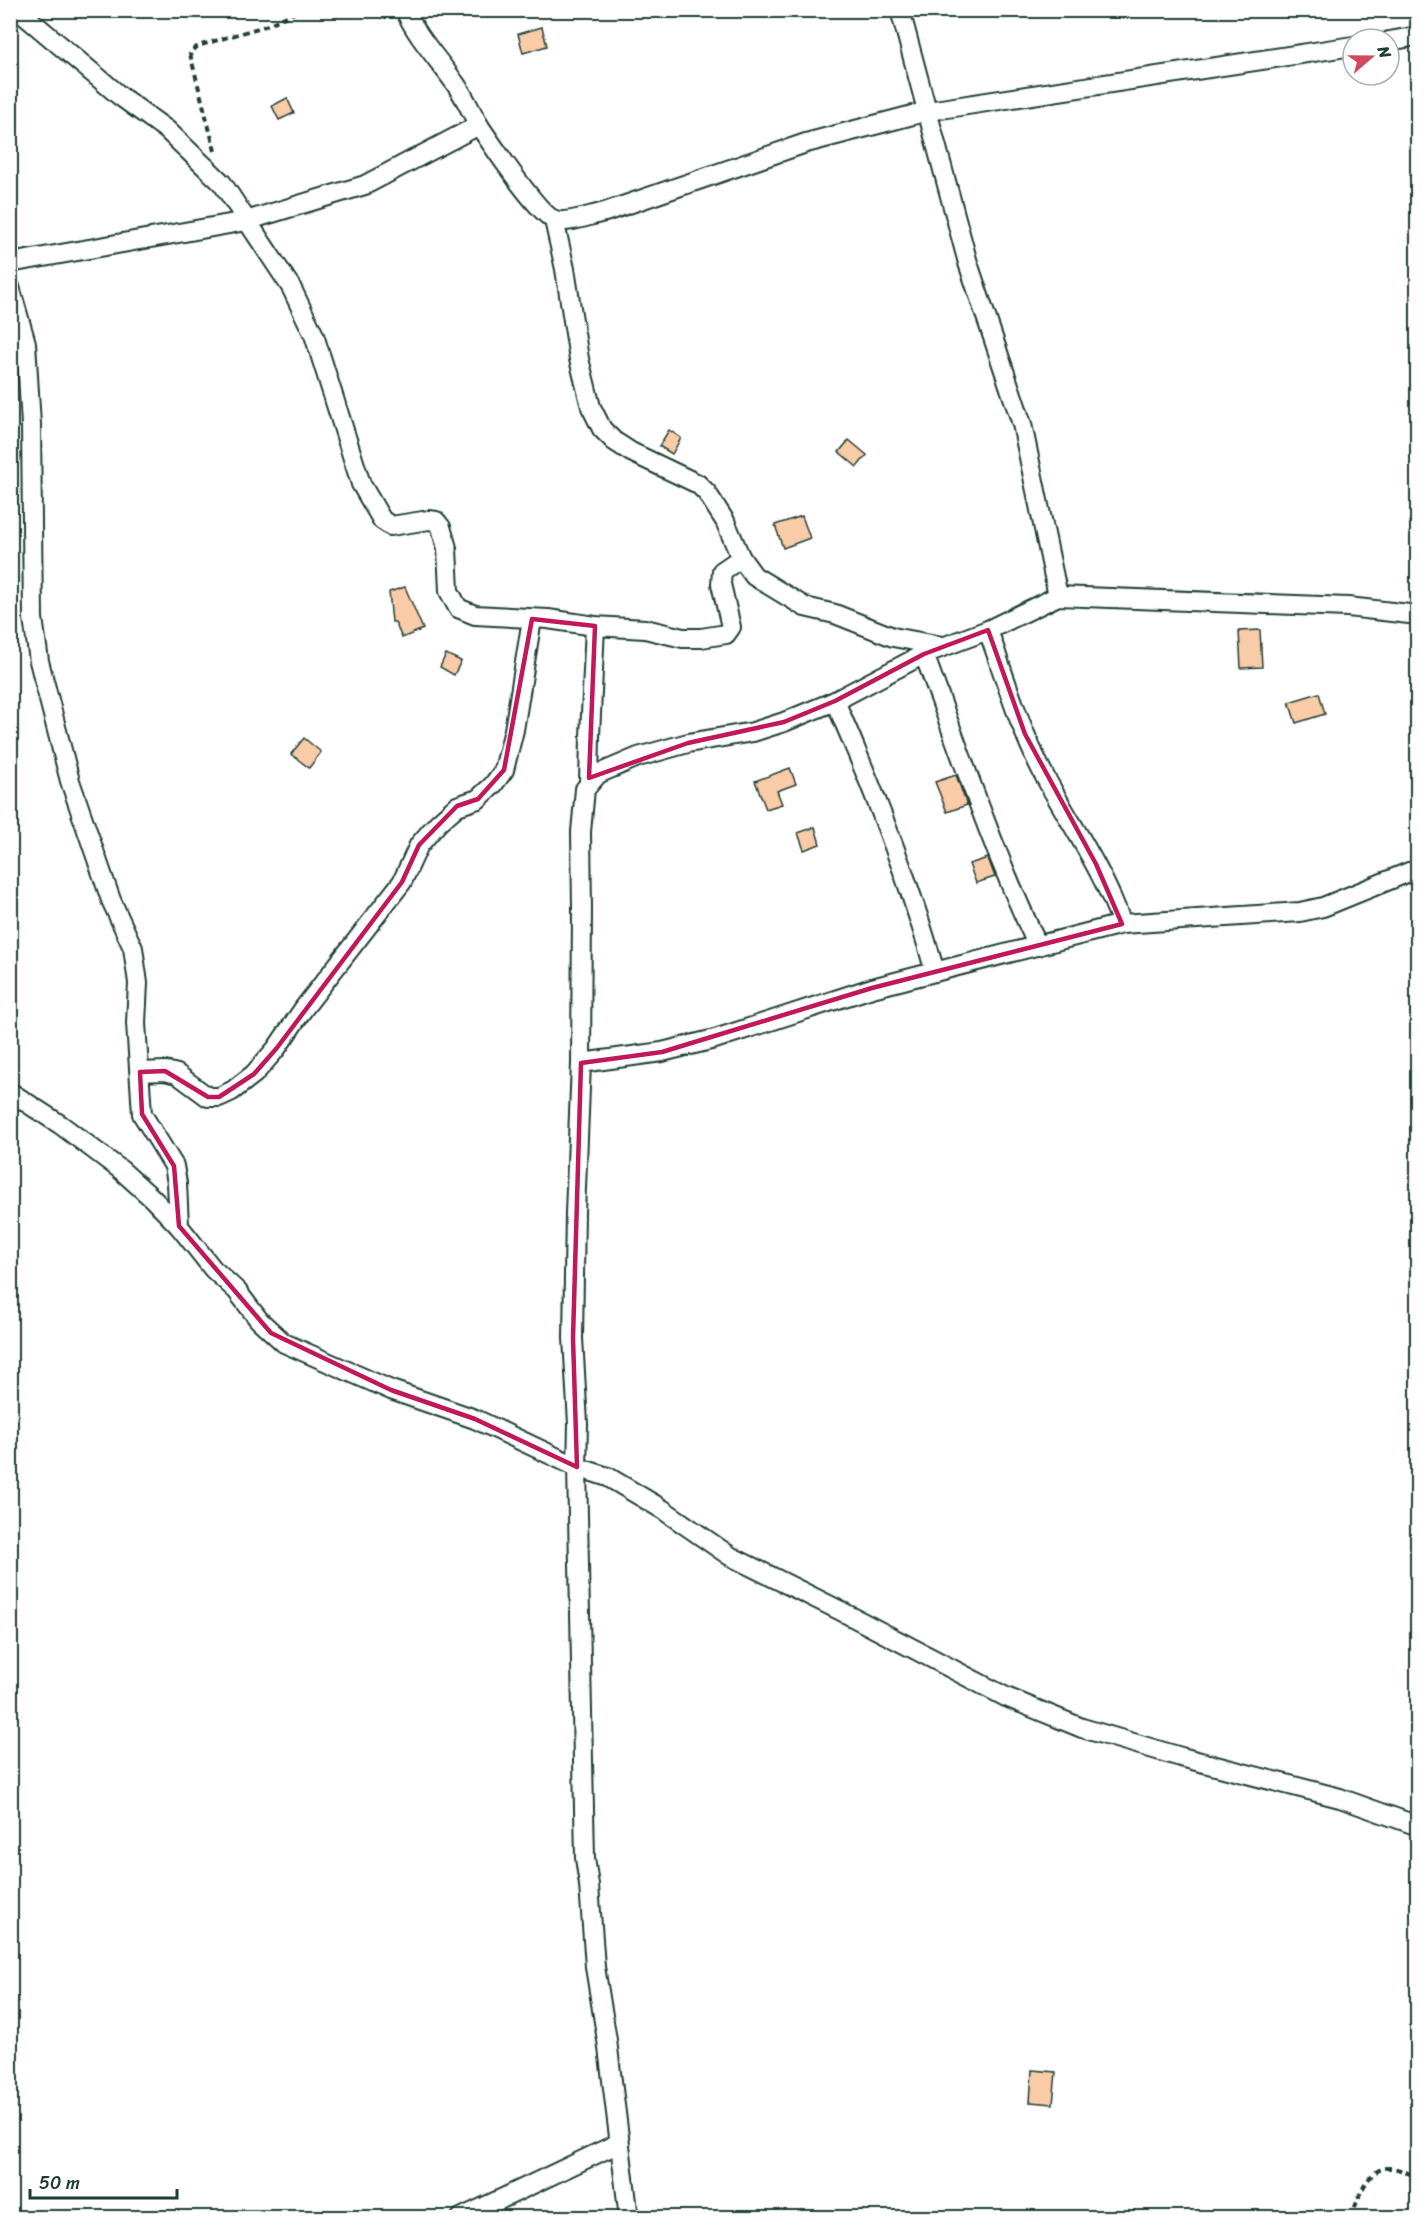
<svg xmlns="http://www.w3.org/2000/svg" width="1428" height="2228" viewBox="0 0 1428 2228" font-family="Sriracha,sans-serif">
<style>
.building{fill:#f9cba7;stroke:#1f3d34;stroke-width:1.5}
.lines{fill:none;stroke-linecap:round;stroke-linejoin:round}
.minor-casing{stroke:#1f3d34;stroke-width:22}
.path{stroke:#1f3d34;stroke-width:4;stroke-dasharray:6 4.5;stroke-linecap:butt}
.minor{stroke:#fff;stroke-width:18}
.marked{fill:none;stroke:#c2185b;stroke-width:4.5;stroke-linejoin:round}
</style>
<rect width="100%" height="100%" fill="#fff"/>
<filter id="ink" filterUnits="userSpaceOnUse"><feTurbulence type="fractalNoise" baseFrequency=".0167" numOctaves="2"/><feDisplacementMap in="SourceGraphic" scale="12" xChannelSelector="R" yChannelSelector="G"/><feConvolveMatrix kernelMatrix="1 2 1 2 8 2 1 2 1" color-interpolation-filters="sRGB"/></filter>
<g filter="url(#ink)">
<g class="building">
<polygon points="542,27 547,46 523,53 518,34"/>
<polygon points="287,98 294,113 279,120 272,106"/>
<polygon points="669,430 681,438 672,454 659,446"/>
<polygon points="849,440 867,455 857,467 839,452"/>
<polygon points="802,516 810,538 783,548 775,525"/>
<polygon points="405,587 423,629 402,638 395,622 392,622 389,592"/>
<polygon points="1260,630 1262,667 1241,668 1239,631"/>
<polygon points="446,654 461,661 454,675 440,667"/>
<polygon points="1319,693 1325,714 1296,723 1289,702"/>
<polygon points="304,738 321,752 309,768 291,754"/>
<polygon points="790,768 796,784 777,791 782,804 766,809 755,781"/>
<polygon points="956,775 967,805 947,812 935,782"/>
<polygon points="815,827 820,844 804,850 798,833"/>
<polygon points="988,858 995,877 976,883 969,864"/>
<polygon points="1032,2070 1056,2072 1053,2104 1030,2102"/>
</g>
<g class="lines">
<g class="minor-casing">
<g id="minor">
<polyline points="18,10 120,96 167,130 222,183 291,287 314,335 361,484 382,520 391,526 429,520 436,521 441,527 447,548 449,591 458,608 475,615 548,619 595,626 645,629 683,638 701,638 726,634 731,627 721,584 722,571 741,558"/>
<path d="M405,10C418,39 440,61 457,86C466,99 472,114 480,127C491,143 539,215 555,220C569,224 590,215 605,212L806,143L928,111L1353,46"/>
<polyline points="900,10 968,263 1022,424 1058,596"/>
<polyline points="1389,41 1418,36"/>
<polyline points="554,220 565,269 579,359 591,407 602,429 614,441 631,452 698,484 707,493 725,521 741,558 754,576 805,607 835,614 893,637 942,646"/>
<polyline points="10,263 246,221 365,185 479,125"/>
<polyline points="10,287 26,343 31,425 33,618 39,661 70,781 111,900 133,948 138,983 136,1023 142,1114 174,1166 177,1183 179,1226"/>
<path d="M988,630C1005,678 1020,729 1044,775C1071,825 1103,870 1122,924"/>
<path d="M924,654C960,752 993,851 1038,946"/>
<path d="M835,701C874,790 909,879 935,972"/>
<polyline points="589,784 590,736 595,626"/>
<polyline points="581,1063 662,1052 715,1039 872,988 1122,924 1300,912 1323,907 1409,872 1418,871"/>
<polyline points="140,1072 165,1071 177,1074 208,1097 219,1097 232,1091 254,1074 276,1049 304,1008 402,882 419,845 438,823 457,806 478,799 493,785 504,770 514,730 532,619"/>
<polyline points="10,1092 61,1125 121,1170 152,1198 179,1226 213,1269 237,1291 259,1320 284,1343 391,1390 475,1419 577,1467 608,1477 662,1509 730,1556 839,1610 1006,1697 1082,1728 1181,1757 1340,1798 1418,1826"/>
<polyline points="461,2218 619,2143"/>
<polyline points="629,2218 607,2040 595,1967 589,1885 585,1858 577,1467 578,1424 573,1338 575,1213 581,1063 582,910 581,832 585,789 598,774 638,757 688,743 753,732 784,722 835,701 924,654 988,630 1058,596 1348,607 1418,615"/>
</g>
</g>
<g class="path">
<polyline points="215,151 190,54 195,48 201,45 265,26 300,10"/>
<path d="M1351,2218C1358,2200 1367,2166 1390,2168C1399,2168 1409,2174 1418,2177"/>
</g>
<use href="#minor" class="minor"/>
</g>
</g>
<path class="marked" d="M532,619L595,626L589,778L688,743L784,722L835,701L924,654L988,630L1025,734L1096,864L1122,924L872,988L662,1052L581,1063L573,1338L577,1467L475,1419L391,1390L271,1333L179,1226L174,1166L142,1114L140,1072L165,1071L208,1097H219L254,1074L276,1049L402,882L419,845L457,806L478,799L504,770Z"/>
<rect width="1428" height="2228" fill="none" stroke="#fff" stroke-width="36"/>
<rect x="18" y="18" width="1392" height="2192" fill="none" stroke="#1f3d34" stroke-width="2" filter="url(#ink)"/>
<g transform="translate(1371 57) rotate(70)"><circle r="28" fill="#ffffff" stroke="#a5b1ae" stroke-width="1.5"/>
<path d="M0-4.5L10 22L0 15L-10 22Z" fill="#d1495b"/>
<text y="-9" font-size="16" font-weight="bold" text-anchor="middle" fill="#1f3d34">N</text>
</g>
<path d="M30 2189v9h147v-9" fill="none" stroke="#1f3d34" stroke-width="3"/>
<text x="39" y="2189" font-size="18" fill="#1f3d34" stroke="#ffffff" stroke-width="4.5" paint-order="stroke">50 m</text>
</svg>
